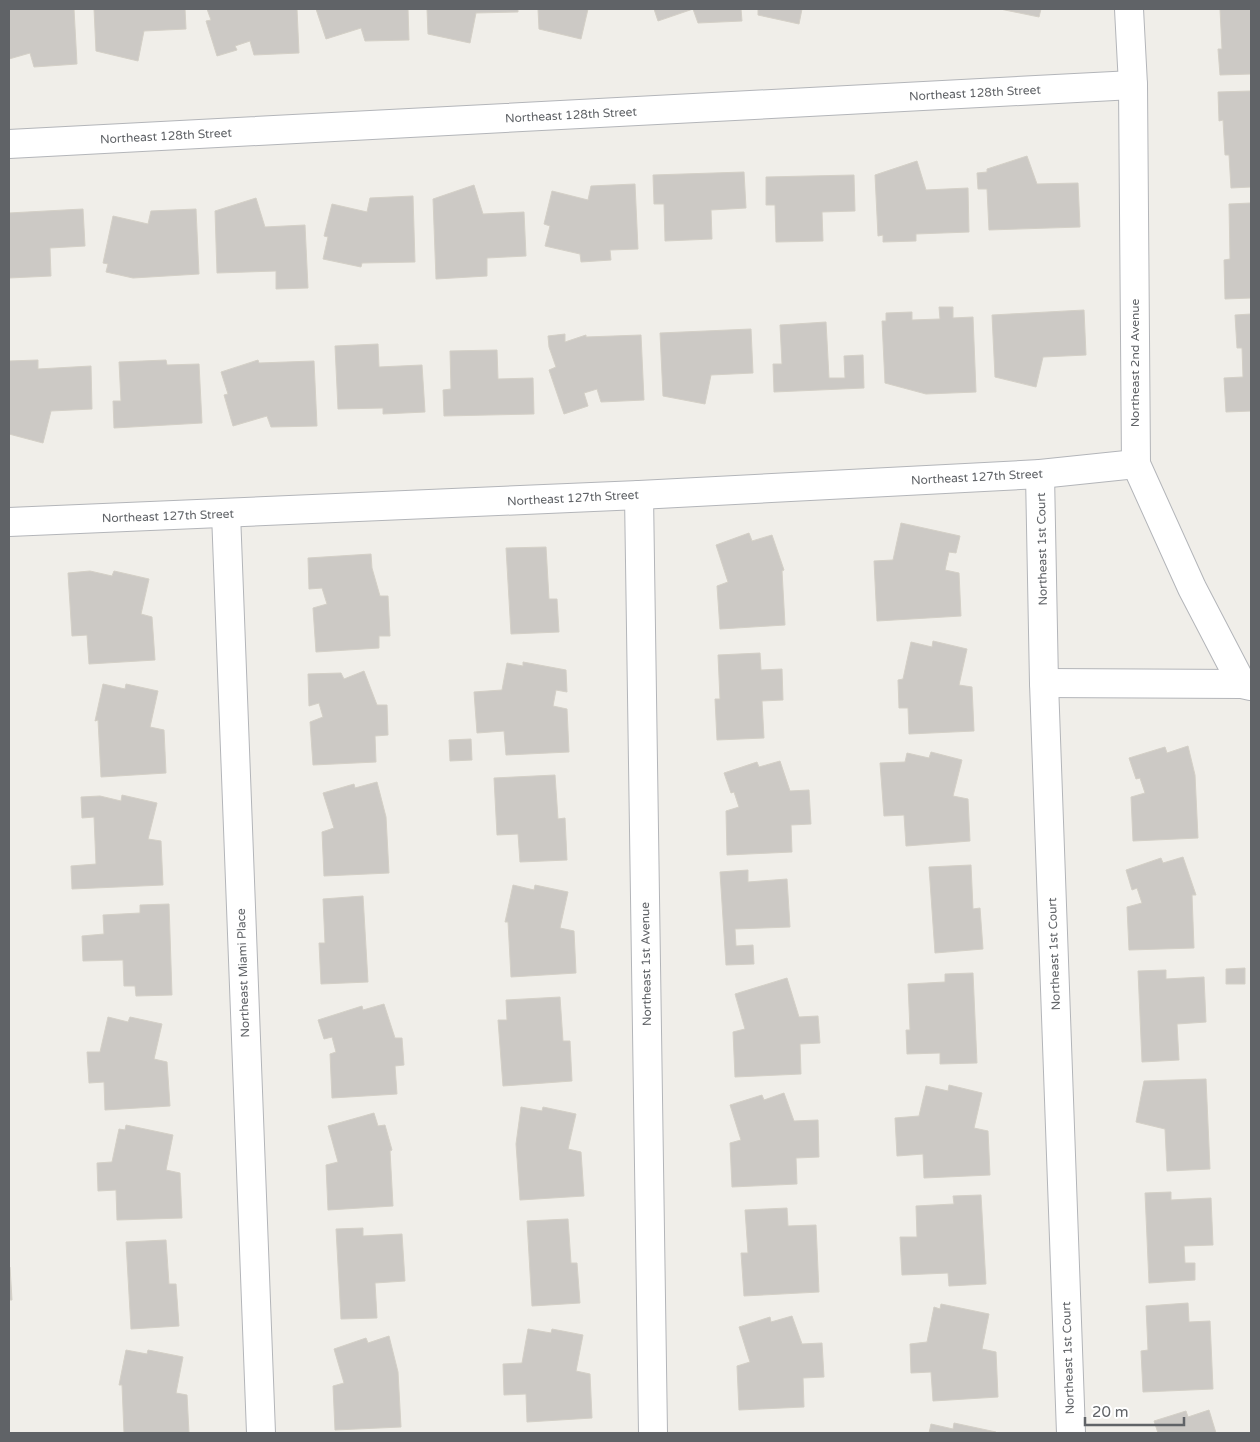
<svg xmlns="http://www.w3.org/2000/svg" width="1260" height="1442" viewBox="0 0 1260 1442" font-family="'Varela Round',sans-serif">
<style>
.building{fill:#ccc9c5;stroke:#d4d0c7}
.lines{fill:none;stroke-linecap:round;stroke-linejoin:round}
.minor-casing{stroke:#b3b5b9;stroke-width:30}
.minor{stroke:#fff;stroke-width:28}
.labels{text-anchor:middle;stroke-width:4;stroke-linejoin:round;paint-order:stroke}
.street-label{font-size:12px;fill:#606367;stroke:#fff}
</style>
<rect width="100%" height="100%" fill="#f0eee9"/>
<g class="building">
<polygon points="9,9 74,9 77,64 34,67 30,53 9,59"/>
<polygon points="94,9 185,9 186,29 144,31 138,61 96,51"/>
<polygon points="207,9 297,9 299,53 254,55 250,41 235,46 237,50 217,56 206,21 211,20"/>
<polygon points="316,9 408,9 409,40 365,41 361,28 326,39"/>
<polygon points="427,9 518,9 518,12 476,13 470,43 428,34"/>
<polygon points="538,9 588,9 581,39 539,29"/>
<polygon points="654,9 741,9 742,21 698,23 693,9 658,21"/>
<polygon points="758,9 802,9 799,24 758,15"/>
<polygon points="1000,9 1041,9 1039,17"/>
<polygon points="1220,9 1251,9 1251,74 1220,75 1218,49 1222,49"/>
<polygon points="1251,91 1251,187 1231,188 1229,155 1225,155 1223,120 1219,121 1218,92"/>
<polygon points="1027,156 1037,184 1078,183 1080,227 989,230 987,189 978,189 977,173 987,172 987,169"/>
<polygon points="917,161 926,190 968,188 969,232 916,234 916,241 883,242 883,235 878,236 875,175"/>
<polygon points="744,172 746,208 711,210 712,239 665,241 664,204 654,204 653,175"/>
<polygon points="854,175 855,211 822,212 823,241 776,242 775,205 766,205 766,177"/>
<polygon points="635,184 638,249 610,250 611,260 581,262 580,254 545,246 550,226 544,224 552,191 588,200 591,186"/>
<polygon points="474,185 483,214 524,212 526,256 487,258 487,276 436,279 433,199"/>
<polygon points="413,196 415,262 362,263 361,267 323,259 328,237 324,236 332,204 367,212 370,198"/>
<polygon points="256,198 265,227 305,225 308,288 276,289 276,271 217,273 215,211"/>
<polygon points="1251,203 1251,298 1225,299 1224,260 1230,259 1229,204"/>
<polygon points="83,209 85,246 50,248 51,276 9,278 9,213"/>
<polygon points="196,209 199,274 133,278 106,272 108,264 103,263 113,216 148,224 151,211"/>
<polygon points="939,307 953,307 953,318 973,317 976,392 926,394 885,383 882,321 886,321 886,313 912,312 912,320 940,319"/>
<polygon points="1084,310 1086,355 1043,357 1036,387 995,377 992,315"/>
<polygon points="1251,314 1251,411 1226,412 1224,378 1243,377 1242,348 1237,348 1235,315"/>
<polygon points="826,322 829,378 845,378 844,356 863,355 864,388 774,392 773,364 782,364 780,325"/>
<polygon points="751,329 753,373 711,375 705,404 663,396 660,333"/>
<polygon points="565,334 565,342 586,335 586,337 641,335 644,400 601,402 597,389 584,393 588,406 564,414 549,370 556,367 549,347 548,336"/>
<polygon points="378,344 379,367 422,365 425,412 383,414 383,408 338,409 335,346"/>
<polygon points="497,350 498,379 533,378 534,414 444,416 443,390 451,389 450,351"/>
<polygon points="38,360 38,369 91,366 92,409 51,411 43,443 9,434 9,361"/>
<polygon points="166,360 167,365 199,364 202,423 114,428 113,401 121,401 119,362"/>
<polygon points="258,360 259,363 314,361 317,426 271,427 267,416 233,426 224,395 228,394 221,372"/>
<polygon points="901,523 960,536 956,553 949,552 945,570 959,573 961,616 877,621 874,561 893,560"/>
<polygon points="749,533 752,541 772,535 784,570 782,571 785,625 720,629 717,586 728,582 716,545"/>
<polygon points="546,547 549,599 557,599 559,632 511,634 506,548"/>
<polygon points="371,554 372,568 380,596 388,596 390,636 379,636 379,648 316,652 313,608 327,604 322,588 309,589 308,558"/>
<polygon points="90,571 112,576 114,571 149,579 141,614 152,617 155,660 89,664 87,635 72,636 68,573"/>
<polygon points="933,641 967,649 959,685 972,687 974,731 909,734 908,708 899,708 898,680 903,679 911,642 932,647"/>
<polygon points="760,653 761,670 782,669 783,700 762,701 764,738 717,740 715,699 720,699 718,655"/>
<polygon points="523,662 566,670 567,692 556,690 553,706 567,709 569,752 506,755 504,731 477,733 474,692 502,690 507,663 523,666"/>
<polygon points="364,671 377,705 387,705 388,735 375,736 376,762 313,765 310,722 323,717 319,703 309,706 308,674 341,673 344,679"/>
<polygon points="103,684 125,689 126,684 158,691 150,727 164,730 166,773 101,777 98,720 95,721"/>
<polygon points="471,739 472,760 450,761 449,740"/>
<polygon points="1188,746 1195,775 1198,838 1133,841 1131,797 1145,793 1140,778 1136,779 1129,758 1165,747 1167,753"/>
<polygon points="931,752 962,760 953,796 968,799 970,841 906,846 904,815 884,816 880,763 905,762 907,753 929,758"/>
<polygon points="780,761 790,791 809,790 811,824 791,825 792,852 727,855 726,811 739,807 734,792 731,793 724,773 757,762 759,767"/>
<polygon points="555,775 558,819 565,818 567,860 520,862 518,834 497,835 494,778"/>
<polygon points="377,782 386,817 389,873 324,876 322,832 334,828 323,793 354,784 355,788"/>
<polygon points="122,795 157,803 148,839 161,841 163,885 72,889 71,866 96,864 94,817 82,818 81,797 100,796 121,801"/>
<polygon points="1183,857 1196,895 1192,895 1194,948 1129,950 1127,907 1142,903 1137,888 1132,890 1126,870 1161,858 1163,863"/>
<polygon points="971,865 973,909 980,908 983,949 935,953 929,867"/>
<polygon points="748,870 748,882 787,879 790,927 735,929 736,946 753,945 754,964 726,965 720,872"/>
<polygon points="513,885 534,890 535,885 568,892 560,928 574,931 576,973 511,977 508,922 505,922"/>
<polygon points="363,896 368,982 321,984 319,943 325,943 323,899"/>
<polygon points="169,904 172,995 136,996 135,986 124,986 123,960 83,961 82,936 104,934 103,915 140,913 140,905"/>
<polygon points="1245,968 1245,984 1226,984 1226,969"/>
<polygon points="1166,970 1166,979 1204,977 1206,1022 1177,1024 1179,1060 1142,1062 1138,971"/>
<polygon points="973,973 977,1063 940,1064 940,1053 907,1054 906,1030 910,1030 908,984 945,982 945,974"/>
<polygon points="787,978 799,1017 818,1016 820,1043 800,1044 801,1074 735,1077 733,1032 745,1029 735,994"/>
<polygon points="560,997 563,1041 570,1041 572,1081 503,1086 498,1020 507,1020 506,1000"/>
<polygon points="384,1004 395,1038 402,1038 404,1065 395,1066 397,1094 332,1098 330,1054 336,1052 332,1037 324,1039 318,1020 362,1006 363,1010"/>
<polygon points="108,1017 128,1022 130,1017 162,1024 154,1059 167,1062 170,1106 105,1110 104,1082 89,1083 87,1052 100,1052"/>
<polygon points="1206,1079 1210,1169 1167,1171 1165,1129 1136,1122 1144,1081"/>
<polygon points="949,1085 982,1093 974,1128 988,1131 990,1175 924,1178 923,1154 897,1156 895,1118 919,1116 926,1086 948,1091"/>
<polygon points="784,1093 794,1121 818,1120 819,1157 796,1158 797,1184 732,1187 730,1143 741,1140 730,1105 762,1095 764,1100"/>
<polygon points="521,1107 542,1111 543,1107 576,1114 568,1149 581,1152 584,1196 520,1200 516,1144"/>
<polygon points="374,1113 378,1126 385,1125 392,1150 390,1151 393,1206 328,1210 326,1165 338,1162 328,1126"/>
<polygon points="126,1125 173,1135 166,1170 180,1173 182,1218 117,1220 116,1190 98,1191 97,1163 112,1162 119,1129 125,1130"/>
<polygon points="1171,1192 1171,1200 1211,1198 1213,1245 1184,1246 1185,1263 1195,1263 1195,1280 1149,1283 1145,1193"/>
<polygon points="981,1195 986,1284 949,1286 948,1273 902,1275 900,1237 917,1237 916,1206 954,1204 953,1196"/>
<polygon points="787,1208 788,1226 816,1225 819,1292 744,1296 741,1253 748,1253 745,1210"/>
<polygon points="568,1219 571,1263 577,1263 580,1303 532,1306 527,1221"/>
<polygon points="363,1228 363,1236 402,1234 405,1281 375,1283 377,1318 341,1319 336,1229"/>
<polygon points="166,1240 169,1284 176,1284 179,1326 131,1329 126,1242"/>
<polygon points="9,1267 10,1267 12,1300 9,1300"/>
<polygon points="1188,1303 1189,1322 1210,1321 1213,1389 1143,1392 1141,1351 1148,1350 1146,1306"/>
<polygon points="941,1304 989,1314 982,1349 996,1352 998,1397 933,1401 931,1372 911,1373 910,1344 927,1342 934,1307 940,1309"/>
<polygon points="792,1316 802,1344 822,1343 824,1377 803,1378 804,1407 739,1410 737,1366 750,1362 739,1327 770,1317 771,1322"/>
<polygon points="528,1329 551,1333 552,1329 583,1335 576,1371 590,1374 592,1418 527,1422 526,1394 504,1395 503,1364 522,1363"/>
<polygon points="389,1336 398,1372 401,1427 335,1430 333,1386 344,1383 334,1349 366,1338 368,1343"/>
<polygon points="126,1350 147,1354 148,1350 183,1357 176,1393 187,1395 189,1433 124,1433 122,1385 119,1385"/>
<polygon points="1209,1410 1216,1433 1158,1433 1154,1421 1186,1411 1188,1417"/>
<polygon points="954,1423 996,1432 996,1433 929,1433 931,1424 953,1429"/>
</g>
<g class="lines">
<g class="minor-casing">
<g id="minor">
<polyline points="1129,9 1133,85 1136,464 1192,588 1242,684 1251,686"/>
<polyline points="9,144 1133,85"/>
<polyline points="1040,474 1044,683 1071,1433"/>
<polyline points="639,495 653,1433"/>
<polyline points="226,513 261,1433"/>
<polyline points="9,522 639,495 1040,474 1136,464"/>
<polyline points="1044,683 1242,684"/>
</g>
</g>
<use href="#minor" class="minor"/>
</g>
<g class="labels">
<g class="street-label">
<text transform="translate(975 93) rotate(-3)" y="4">Northeast 128th Street</text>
<text transform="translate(571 115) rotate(-3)" y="4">Northeast 128th Street</text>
<text transform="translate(166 136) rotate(-3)" y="4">Northeast 128th Street</text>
<text transform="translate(1135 363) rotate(-90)" y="4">Northeast 2nd Avenue</text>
<text transform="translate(977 477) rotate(-3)" y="4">Northeast 127th Street</text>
<text transform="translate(573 498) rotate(-3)" y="4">Northeast 127th Street</text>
<text transform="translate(168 516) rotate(-2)" y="4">Northeast 127th Street</text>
<text transform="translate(1042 549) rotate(-91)" y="4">Northeast 1st Court</text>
<text transform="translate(1054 954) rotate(-92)" y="4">Northeast 1st Court</text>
<text transform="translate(646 964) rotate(-91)" y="4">Northeast 1st Avenue</text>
<text transform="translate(243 973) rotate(-92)" y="4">Northeast Miami Place</text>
<text transform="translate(1068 1358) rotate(-92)" y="4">Northeast 1st Court</text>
</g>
</g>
<rect width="1260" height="1442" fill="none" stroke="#606367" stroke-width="20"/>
<path d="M1085 1417v8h99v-8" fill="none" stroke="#606367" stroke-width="2.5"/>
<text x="1092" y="1417" font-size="15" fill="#606367" stroke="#ffffff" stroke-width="4" paint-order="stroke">20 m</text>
</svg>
